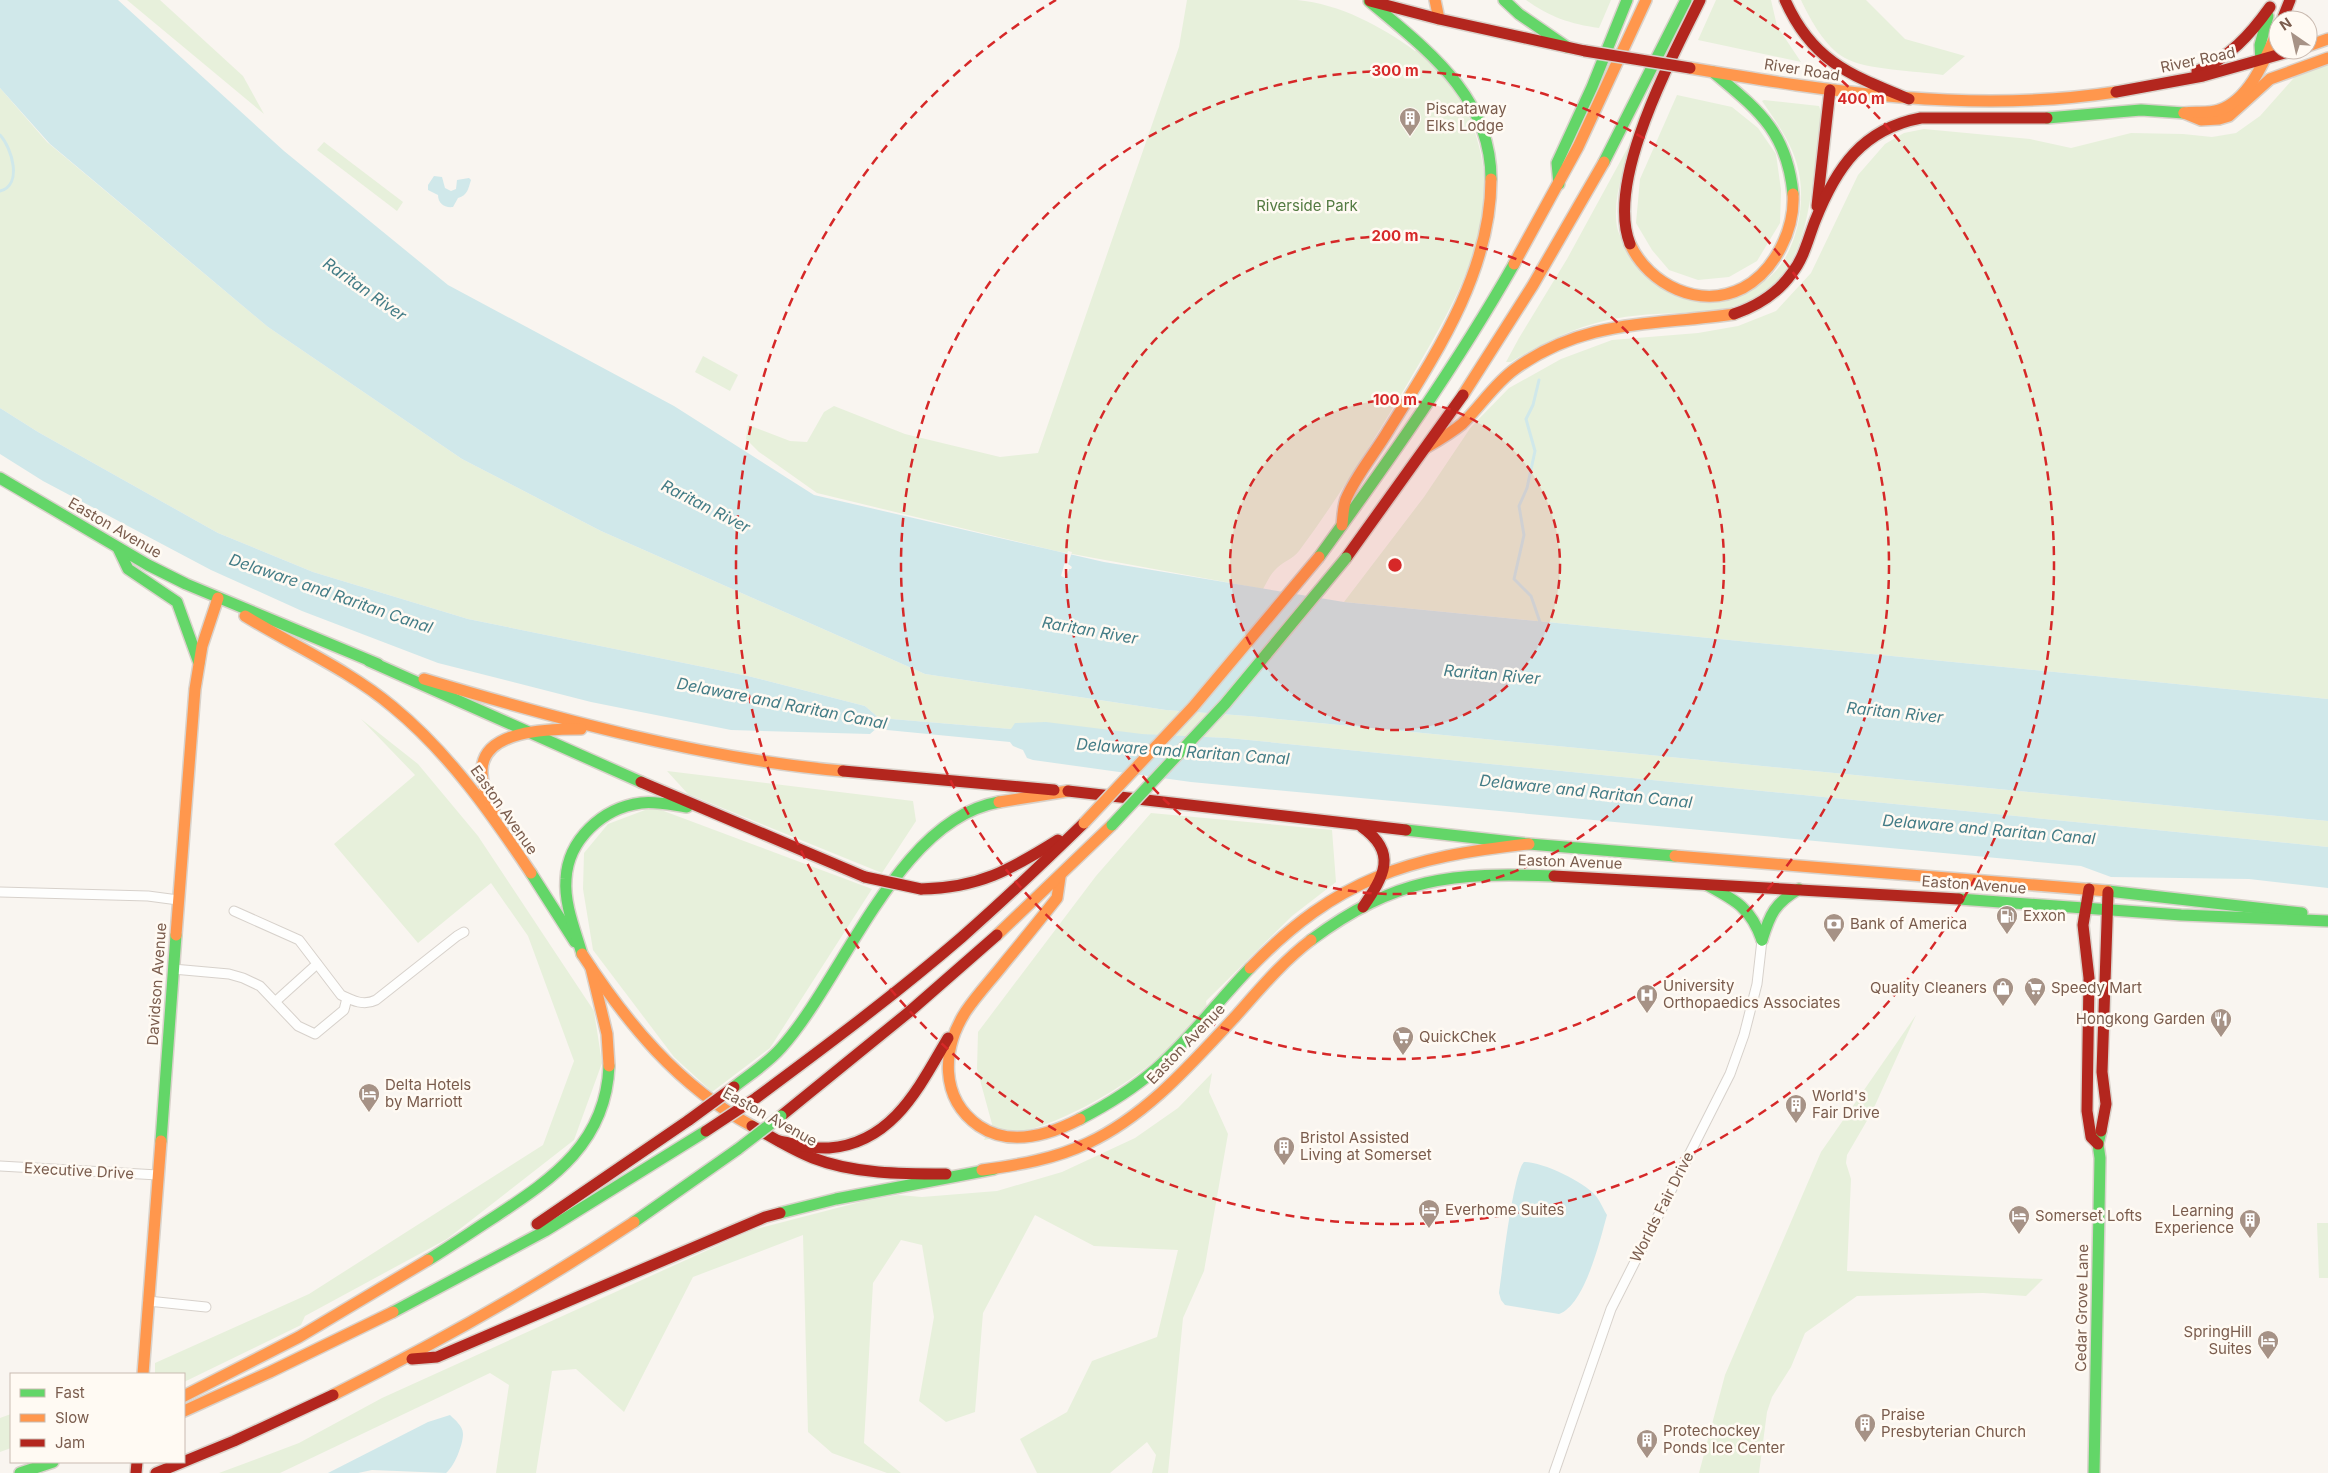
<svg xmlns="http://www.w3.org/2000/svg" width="2328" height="1473" viewBox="0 0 2328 1473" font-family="Inter,sans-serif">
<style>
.green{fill:#e7f0db}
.water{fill:#d0e8ea}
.pier{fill:#f9f5f0}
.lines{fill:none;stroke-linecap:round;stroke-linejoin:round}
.stream{stroke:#d0e8ea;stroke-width:3}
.street-casing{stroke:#d7d1cb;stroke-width:11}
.fast-casing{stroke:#d9d2cb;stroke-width:14}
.slow-casing{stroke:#d9d2cb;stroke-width:14}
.jam-casing{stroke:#d9d2cb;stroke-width:14}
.street{stroke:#fefefd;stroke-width:9}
.fast{stroke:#63d668;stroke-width:11}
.slow{stroke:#ff974d;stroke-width:11}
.jam{stroke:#b3261e;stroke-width:11}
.fast-bridge-casing{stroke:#d9d2cb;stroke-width:14;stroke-linecap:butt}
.slow-bridge-casing{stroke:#d9d2cb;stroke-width:14;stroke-linecap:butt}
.jam-bridge-casing{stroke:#d9d2cb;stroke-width:14;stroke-linecap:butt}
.fast-bridge{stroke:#63d668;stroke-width:11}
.slow-bridge{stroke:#ff974d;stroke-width:11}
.jam-bridge{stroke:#b3261e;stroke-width:11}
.ring{fill:none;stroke:#d62828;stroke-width:2.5;stroke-dasharray:9 6}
.labels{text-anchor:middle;stroke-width:5;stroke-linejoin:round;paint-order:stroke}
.street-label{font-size:15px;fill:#7a5c4d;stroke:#fffaf3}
.poi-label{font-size:15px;fill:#7a5c4d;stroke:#fffaf3;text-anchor:start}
.park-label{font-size:15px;fill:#537a41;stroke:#fffaf3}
.water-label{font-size:16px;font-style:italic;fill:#437c86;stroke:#fffaf3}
.centre{fill:#d62828;stroke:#fffaf3;stroke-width:2.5}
.ring-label{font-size:15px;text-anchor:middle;font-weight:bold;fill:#d62828;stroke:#fffaf3;stroke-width:5;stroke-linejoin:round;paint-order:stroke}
</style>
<rect width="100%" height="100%" fill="#f9f5f0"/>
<g class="green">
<polygon points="127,0 160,0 243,76 264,114"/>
<path d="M1187,0C1223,0 1261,0 1297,0C1340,4 1381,26 1415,51L1417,49C1427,58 1438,68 1446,78C1471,109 1486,155 1485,195C1482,260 1440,328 1408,383C1374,440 1339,497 1299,551C1293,559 1282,562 1275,570C1270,575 1267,582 1263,589L1056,551L817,493L759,452L746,439L748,425L790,441L807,442L824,412L834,406L905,434L1000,457L1038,453L1179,47Z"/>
<path d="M1526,0H1611L1599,28C1570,24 1550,17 1526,0Z"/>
<polygon points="1716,0 1771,0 1777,26 1801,62 1698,40"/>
<path d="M1801,0H1866L1905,39L1965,56L1943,75C1918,71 1865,70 1845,58C1825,47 1810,19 1801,0Z"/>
<polygon points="2328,61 2328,699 1344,602 1424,497 1471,427 1509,388 1561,359 1612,340 1698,333 1738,326 1776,311 1811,273 1858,175 1885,144 1904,133 1924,129 2030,139 2071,148 2131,133 2183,134 2212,137 2236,133 2260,116 2300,71"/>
<polygon points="0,88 47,142 268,327 462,459 601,531 925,674 1166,710 1248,716 2328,821 2328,847 1228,738 1011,729 879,718 865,706 748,676 468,619 313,572 218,533 38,432 0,408"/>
<polygon points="1677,95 1732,107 1758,128 1776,154 1781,190 1780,223 1757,261 1729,277 1698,280 1669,270 1652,250 1636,223 1640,179"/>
<path d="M1764,100L1819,106L1821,112C1820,132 1817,152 1814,172C1807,228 1797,291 1732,307C1695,316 1656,311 1619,318C1581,324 1544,342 1511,362H1506L1519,338L1567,259L1633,138C1625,166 1612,198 1617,227C1621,245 1637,255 1650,267C1659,275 1677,296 1687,299C1704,305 1719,300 1735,294C1743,291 1752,288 1760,284C1793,265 1805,214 1800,179C1796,148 1779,126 1762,101Z"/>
<polygon points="324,142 403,202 397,211 317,150"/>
<polygon points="703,356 738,375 730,391 695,372"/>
<polygon points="361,719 418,764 478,836 594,1011 602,1063 574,1140 447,1239 305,1316 301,1325 184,1382 184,1374 155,1374 155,1363 309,1294 543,1145 574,1061 528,936 491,883 418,943 334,844 415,775"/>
<polygon points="667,771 913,801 916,821 882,873 688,794"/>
<polygon points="653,807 872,889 770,1048 712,1092 674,1057 593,950 583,889 584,853 608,824"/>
<path d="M1151,813L1332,830L1336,882L1292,916L1206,1001L1207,1008C1193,1023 1179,1042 1162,1055C1111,1097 1050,1131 984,1140L992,1124L977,1069L978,1032L1096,876Z"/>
<polygon points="1916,1015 1872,1112 1847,1155 1846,1163 1851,1179 1847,1271 2043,1279 2026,1296 1983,1293 1857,1296 1805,1333 1791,1367 1772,1397 1767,1412 1759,1473 1699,1473 1725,1375 1821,1152"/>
<polygon points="1212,1073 1209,1092 1228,1134 1204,1271 1183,1318 1168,1473 1152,1473 1156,1455 1147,1442 1110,1473 1037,1473 1020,1439 1067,1412 1092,1361 1157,1337 1178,1250 1094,1246 1035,1215 983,1313 975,1412 946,1422 919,1401 934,1317 922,1245 901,1240 873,1283 864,1443 901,1473 887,1473 832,1453 808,1432 803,1235 693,1277 624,1412 576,1369 552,1371 536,1473 496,1473 509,1385 490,1373 280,1473 219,1473 299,1443 382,1398 752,1230 864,1201 898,1195 922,1197 997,1191 1062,1172 1135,1138 1178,1108"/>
<polygon points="2317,1223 2328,1223 2328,1278 2319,1278"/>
<polygon points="11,1414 11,1448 0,1452 0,1418"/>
</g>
<g class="water">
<polygon points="0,0 118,0 284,151 448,285 674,406 814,495 1104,562 1344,602 2328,699 2328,821 1248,716 1166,710 925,674 601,531 462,459 268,327 50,144 0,88"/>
<path d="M434,176L442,177L445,188L451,191L456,189L457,180L469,178L471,180C468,189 468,195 458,198L453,207C444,208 438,203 438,195L428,190V185Z"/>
<polygon points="0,408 38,432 218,533 313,572 468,619 748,676 865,706 879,718 1011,729 1015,723 1046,722 1142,734 1228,738 2328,847 2328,888 2249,879 2111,877 2081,866 1191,782 1033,760 1027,758 1023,750 1013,746 1010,742 887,730 878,727 870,734 731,730 591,702 438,663 302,611 211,570 43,481 0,454"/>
<path d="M1524,1162C1541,1161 1584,1182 1595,1195C1600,1200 1603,1209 1607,1215C1600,1240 1585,1305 1559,1314L1505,1305L1501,1300L1499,1293C1502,1272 1513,1173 1524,1162Z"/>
<path d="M450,1415C455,1420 463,1426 463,1434C463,1445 454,1467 446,1473L372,1470L358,1473H328L428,1422Z"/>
</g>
<polygon class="pier" points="1068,551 1072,552 1068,564 1072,567 1071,569 1069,569 1066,578 1061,576"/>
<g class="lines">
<g class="stream">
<path d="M0,135C12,148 23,185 0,191"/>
<polyline points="1539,380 1533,405 1526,419 1535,451 1527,488 1519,506 1524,535 1514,579 1531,596 1541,625"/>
</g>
<g class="street-casing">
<g id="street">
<polyline points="0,892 148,896 178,900"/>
<path d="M234,911L299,940L341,995C353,1001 364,1006 376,1000L457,936L464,932"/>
<polyline points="173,969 229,974 243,978 260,986 298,1026 315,1034 344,1010 347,998"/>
<polyline points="276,1001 317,964"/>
<polyline points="0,1166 158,1175"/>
<polyline points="148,1301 206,1307"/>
<polyline points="1554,1473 1611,1309 1730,1074 1744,1035 1757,984 1762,940"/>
</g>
</g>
<g class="fast-casing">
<g id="fast">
<polyline points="1504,0 1519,14 1567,47"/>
<path d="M1369,1C1426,49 1491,96 1491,179"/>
<polyline points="2261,62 2260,45 2268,16"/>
<path d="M1713,72C1758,110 1787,131 1793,194"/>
<polyline points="2047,118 2141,110 2184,113"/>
<polyline points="1604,162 1686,0"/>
<polyline points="1559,184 1557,163 1592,87 1627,0"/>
<polyline points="0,478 148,565 186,584 378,664"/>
<polyline points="118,548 128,569 177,602 199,663"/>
<path d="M1319,557C1388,462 1456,366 1514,264"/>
<polyline points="369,661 641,782"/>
<polyline points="1406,830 1529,844 1675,856"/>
<polyline points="531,873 575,942"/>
<path d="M1707,885C1735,900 1751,908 1762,940"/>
<polyline points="2108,891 2302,913"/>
<polyline points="1959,899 2181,915 2328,921"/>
<path d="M1311,940C1396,877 1452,872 1554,876"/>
<path d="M1762,940C1770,914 1775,903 1799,889"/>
<path d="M582,954C575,930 564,904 566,879C568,840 602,808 641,803C656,801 672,805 687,807"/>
<path d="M734,1087C749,1075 768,1063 781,1048C844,978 898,819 999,802"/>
<path d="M1080,1119C1107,1105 1133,1089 1156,1069C1191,1038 1218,1001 1250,968"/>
<polyline points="161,1141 176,935"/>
<polyline points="780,1213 836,1199 994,1169"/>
<polyline points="634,1222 738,1149"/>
<path d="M428,1260C451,1246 474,1230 496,1216C554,1178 606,1142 609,1066"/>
<polyline points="393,1312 545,1231 706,1131"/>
<polyline points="20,1473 53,1462"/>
<polyline points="2094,1473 2100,1158 2098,1144 2101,1131"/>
</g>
</g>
<g class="slow-casing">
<g id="slow">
<polyline points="1435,0 1439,19"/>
<polyline points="2308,46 2328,39"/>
<path d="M1690,68C1833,92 1971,114 2116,92"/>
<polyline points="2184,113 2201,120 2219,119 2229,116 2270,79 2328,58"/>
<path d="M2184,113C2195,111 2208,114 2219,110C2250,100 2266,57 2278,30"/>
<path d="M1630,244C1649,285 1700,310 1743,288C1775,271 1795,229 1793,194"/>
<polyline points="1514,264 1578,147 1646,0"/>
<polyline points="1463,395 1533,285 1604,162"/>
<path d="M1427,447C1439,440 1451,433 1462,424C1481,406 1494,384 1515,369C1586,318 1653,326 1734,314"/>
<path d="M1342,525C1343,516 1343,507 1346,499C1356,475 1375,453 1388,431C1436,354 1491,272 1491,179"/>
<path d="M245,616C294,646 349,670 393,707C449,753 491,813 531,873"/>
<path d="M424,679C557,719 704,759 843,771"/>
<polyline points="999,802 1068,791"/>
<path d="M494,810C489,798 482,786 482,773C480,729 551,729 581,729"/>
<polyline points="1675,856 2108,891"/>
<path d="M1060,877L1057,898C1039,921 1020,944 1002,966C990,981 977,995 966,1011C942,1048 939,1098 979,1126C1010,1147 1049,1135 1080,1119"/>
<polyline points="176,935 195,689 202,646 218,598"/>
<polyline points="997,935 1112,825"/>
<path d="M582,954C627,1023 678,1086 752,1126"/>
<polyline points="591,968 607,1034 609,1066"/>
<path d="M1250,968C1337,878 1408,857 1529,844"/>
<path d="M982,1170C1018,1165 1055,1159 1088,1143C1146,1116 1191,1064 1234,1018C1259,990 1281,963 1311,940"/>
<polyline points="143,1374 161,1141"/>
<path d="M333,1395C437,1343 538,1286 634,1222"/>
<polyline points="184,1396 299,1337 428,1260"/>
<polyline points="184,1411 270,1372 393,1312"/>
</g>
</g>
<g class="jam-casing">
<g id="jam">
<path d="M1785,0C1812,61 1850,75 1909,99"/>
<polyline points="1370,1 1439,19 1585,51"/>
<polyline points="2282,20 2290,0"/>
<path d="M2197,71C2229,58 2250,35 2270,7"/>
<polyline points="2116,92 2203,76 2295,50"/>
<polyline points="1817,206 1830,90"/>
<path d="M1630,244C1605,180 1672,58 1700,0"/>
<path d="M1734,314C1757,306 1778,293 1792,273C1804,258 1808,239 1815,221C1836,168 1862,129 1921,118H2047"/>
<polyline points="1346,558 1463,395"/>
<polyline points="843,771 1054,790"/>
<polyline points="641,782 865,877"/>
<polyline points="1068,791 1406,830"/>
<path d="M1362,827C1398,853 1384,876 1363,907"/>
<polyline points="1554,876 1959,899"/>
<path d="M921,889C979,888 1010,870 1058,840"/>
<polyline points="2089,889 2083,925 2089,978 2087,1111 2091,1137 2098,1144"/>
<path d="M756,1098C826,1046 896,994 962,937C1004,900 1044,862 1084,823"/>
<polyline points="781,1116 909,1012 997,935"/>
<path d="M752,1126C772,1137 792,1150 813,1158C854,1174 902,1174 946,1174"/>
<polyline points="2101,1131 2106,1104 2102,1072 2108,892"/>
<path d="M779,1141C795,1144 812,1149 829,1148C893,1143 919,1087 948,1038"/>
<polyline points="537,1224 689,1120"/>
<polyline points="412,1359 437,1357 765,1217 780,1213"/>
<polyline points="136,1473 137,1462"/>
<polyline points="156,1473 234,1441 333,1395"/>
</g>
</g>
<use href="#street" class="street"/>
<use href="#fast" class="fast"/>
<use href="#slow" class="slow"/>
<use href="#jam" class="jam"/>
<g class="fast-bridge-casing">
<g id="fast-bridge">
<polyline points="1112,825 1225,704 1346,558"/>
<polyline points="738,1149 781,1116"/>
</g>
</g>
<g class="slow-bridge-casing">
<polyline id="slow-bridge" points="1084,823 1193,707 1319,557"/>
</g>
<g class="jam-bridge-casing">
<g id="jam-bridge">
<polyline points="1585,51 1690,68"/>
<polyline points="865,877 921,889"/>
<polyline points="689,1120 734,1087"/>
<polyline points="706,1131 756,1098"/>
</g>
</g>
<use href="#fast-bridge" class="fast-bridge"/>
<use href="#slow-bridge" class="slow-bridge"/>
<use href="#jam-bridge" class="jam-bridge"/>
</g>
<circle cx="1395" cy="565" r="165" fill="#d62828" fill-opacity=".12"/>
<g class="ring">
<circle cx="1395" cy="565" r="165"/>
<circle cx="1395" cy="565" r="329"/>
<circle cx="1395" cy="565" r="494"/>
<path d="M1734 0A659 659 0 1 1 1056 0"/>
</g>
<defs>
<g id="building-pin" transform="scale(1.125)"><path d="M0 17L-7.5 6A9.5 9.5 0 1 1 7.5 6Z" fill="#a69286" stroke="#fffaf3"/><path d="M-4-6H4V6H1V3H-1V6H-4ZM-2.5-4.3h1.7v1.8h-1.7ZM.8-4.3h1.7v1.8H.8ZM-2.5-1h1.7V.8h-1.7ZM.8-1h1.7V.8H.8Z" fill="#fff"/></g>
<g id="fuel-pin" transform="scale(1.125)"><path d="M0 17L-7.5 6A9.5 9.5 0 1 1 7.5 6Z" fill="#a69286" stroke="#fffaf3"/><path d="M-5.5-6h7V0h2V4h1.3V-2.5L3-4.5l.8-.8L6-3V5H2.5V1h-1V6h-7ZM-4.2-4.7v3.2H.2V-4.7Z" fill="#fff"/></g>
<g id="bank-pin" transform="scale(1.125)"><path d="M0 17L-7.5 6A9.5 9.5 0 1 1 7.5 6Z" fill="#a69286" stroke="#fffaf3"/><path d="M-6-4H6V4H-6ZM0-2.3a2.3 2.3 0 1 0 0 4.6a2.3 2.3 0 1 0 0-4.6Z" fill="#fff"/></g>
<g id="shop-pin" transform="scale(1.125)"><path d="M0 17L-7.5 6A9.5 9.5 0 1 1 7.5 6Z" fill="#a69286" stroke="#fffaf3"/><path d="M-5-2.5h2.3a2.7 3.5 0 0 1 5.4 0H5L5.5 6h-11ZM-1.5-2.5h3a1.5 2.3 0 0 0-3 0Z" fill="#fff"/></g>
<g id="supermarket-pin" transform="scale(1.125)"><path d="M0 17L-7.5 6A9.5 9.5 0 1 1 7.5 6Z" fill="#a69286" stroke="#fffaf3"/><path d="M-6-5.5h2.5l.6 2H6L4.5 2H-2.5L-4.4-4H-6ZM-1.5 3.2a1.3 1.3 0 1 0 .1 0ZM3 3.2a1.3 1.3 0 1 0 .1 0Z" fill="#fff"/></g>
<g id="hospital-pin" transform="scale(1.125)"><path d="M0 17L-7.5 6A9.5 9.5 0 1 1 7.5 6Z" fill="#a69286" stroke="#fffaf3"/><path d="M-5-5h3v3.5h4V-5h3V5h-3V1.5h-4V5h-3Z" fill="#fff"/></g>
<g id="restaurant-pin" transform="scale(1.125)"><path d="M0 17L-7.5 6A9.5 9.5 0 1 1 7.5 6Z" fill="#a69286" stroke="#fffaf3"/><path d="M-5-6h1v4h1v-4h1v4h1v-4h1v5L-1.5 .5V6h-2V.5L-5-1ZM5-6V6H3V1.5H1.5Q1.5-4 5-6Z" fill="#fff"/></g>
<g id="hotel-pin" transform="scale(1.125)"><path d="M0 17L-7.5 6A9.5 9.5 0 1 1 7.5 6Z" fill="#a69286" stroke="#fffaf3"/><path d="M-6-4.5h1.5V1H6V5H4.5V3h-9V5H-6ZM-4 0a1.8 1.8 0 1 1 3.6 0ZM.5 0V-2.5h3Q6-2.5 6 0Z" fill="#fff"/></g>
</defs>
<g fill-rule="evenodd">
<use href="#building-pin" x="1410" y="118"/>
<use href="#fuel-pin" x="2007" y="916"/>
<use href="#bank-pin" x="1834" y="924"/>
<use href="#shop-pin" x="2003" y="988"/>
<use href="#supermarket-pin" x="2035" y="988"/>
<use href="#hospital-pin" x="1647" y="995"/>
<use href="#restaurant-pin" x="2221" y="1019"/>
<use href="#supermarket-pin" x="1403" y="1037"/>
<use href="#hotel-pin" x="369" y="1094"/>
<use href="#building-pin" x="1796" y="1105"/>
<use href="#building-pin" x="1284" y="1147"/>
<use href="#hotel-pin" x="1429" y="1210"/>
<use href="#hotel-pin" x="2019" y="1216"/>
<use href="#building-pin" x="2250" y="1220"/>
<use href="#hotel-pin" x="2268" y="1341"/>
<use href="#building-pin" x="1865" y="1424"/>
<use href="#building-pin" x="1647" y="1440"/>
</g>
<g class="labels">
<g class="street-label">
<text transform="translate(2198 60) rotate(-12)" y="5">River Road</text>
<text transform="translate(1802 70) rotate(9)" y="5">River Road</text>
<text transform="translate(115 528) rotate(30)" y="5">Easton Avenue</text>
<text transform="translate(504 810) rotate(55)" y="5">Easton Avenue</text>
<text transform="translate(1570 862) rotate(2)" y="5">Easton Avenue</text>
<text transform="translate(1974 885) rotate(4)" y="5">Easton Avenue</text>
<text transform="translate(157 984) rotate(-86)" y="5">Davidson Avenue</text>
<text transform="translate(1186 1044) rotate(-46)" y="5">Easton Avenue</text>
<text transform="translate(770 1117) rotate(29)" y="5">Easton Avenue</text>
<text transform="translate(79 1171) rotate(3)" y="5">Executive Drive</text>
<text transform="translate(1662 1207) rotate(-63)" y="5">Worlds Fair Drive</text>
<text transform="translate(2082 1308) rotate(-89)" y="5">Cedar Grove Lane</text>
</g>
<g class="poi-label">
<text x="1426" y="114">Piscataway<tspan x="1426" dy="17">Elks Lodge</tspan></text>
<text x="2023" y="921">Exxon</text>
<text x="1850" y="929">Bank of America</text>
<text x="1663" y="991">University<tspan x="1663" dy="17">Orthopaedics Associates</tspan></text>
<text x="1987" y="993" text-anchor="end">Quality Cleaners</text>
<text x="2051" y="993">Speedy Mart</text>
<text x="2205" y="1024" text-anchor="end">Hongkong Garden</text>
<text x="1419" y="1042">QuickChek</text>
<text x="385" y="1090">Delta Hotels<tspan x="385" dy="17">by Marriott</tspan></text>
<text x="1812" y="1101">World's<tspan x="1812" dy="17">Fair Drive</tspan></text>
<text x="1300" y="1143">Bristol Assisted<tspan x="1300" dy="17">Living at Somerset</tspan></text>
<text x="1445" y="1215">Everhome Suites</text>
<text x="2234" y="1216" text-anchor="end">Learning<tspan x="2234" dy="17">Experience</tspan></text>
<text x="2035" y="1221">Somerset Lofts</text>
<text x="2252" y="1337" text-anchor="end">SpringHill<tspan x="2252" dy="17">Suites</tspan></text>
<text x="1881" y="1420">Praise<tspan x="1881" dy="17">Presbyterian Church</tspan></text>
<text x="1663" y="1436">Protechockey<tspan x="1663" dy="17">Ponds Ice Center</tspan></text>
</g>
<g class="park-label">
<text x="1307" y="211">Riverside Park</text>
</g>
<g class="water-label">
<text transform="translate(365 289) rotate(35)" y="6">Raritan River</text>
<text transform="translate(706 506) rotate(27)" y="6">Raritan River</text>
<text transform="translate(331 593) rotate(19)" y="6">Delaware and Raritan Canal</text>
<text transform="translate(1090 630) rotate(10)" y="6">Raritan River</text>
<text transform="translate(1492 674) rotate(5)" y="6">Raritan River</text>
<text transform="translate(782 703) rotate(11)" y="6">Delaware and Raritan Canal</text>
<text transform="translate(1895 712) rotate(6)" y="6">Raritan River</text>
<text transform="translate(1183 751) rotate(4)" y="6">Delaware and Raritan Canal</text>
<text transform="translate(1586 791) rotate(6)" y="6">Delaware and Raritan Canal</text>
<text transform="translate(1989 829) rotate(5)" y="6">Delaware and Raritan Canal</text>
</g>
</g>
<circle cx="1395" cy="565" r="8" class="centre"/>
<g class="ring-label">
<text x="1395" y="76">300 m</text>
<text x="1861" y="104">400 m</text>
<text x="1395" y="241">200 m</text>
<text x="1395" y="405">100 m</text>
</g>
<rect x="10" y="1373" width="175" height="90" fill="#fffaf3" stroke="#cabbb1"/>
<rect x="20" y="1389" width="25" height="8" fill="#63d668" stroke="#cabbb1"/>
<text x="55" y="1398" font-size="15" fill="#7a5c4d">Fast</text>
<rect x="20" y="1414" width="25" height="8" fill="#ff974d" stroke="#cabbb1"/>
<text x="55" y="1423" font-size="15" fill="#7a5c4d">Slow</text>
<rect x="20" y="1439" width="25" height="8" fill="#b3261e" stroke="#cabbb1"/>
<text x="55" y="1448" font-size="15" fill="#7a5c4d">Jam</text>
<g transform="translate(2293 35) rotate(326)"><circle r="24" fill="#fffaf3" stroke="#cabbb1"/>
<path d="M0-4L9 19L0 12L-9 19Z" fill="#a69286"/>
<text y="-8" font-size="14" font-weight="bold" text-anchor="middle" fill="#7a5c4d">N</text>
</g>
</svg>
